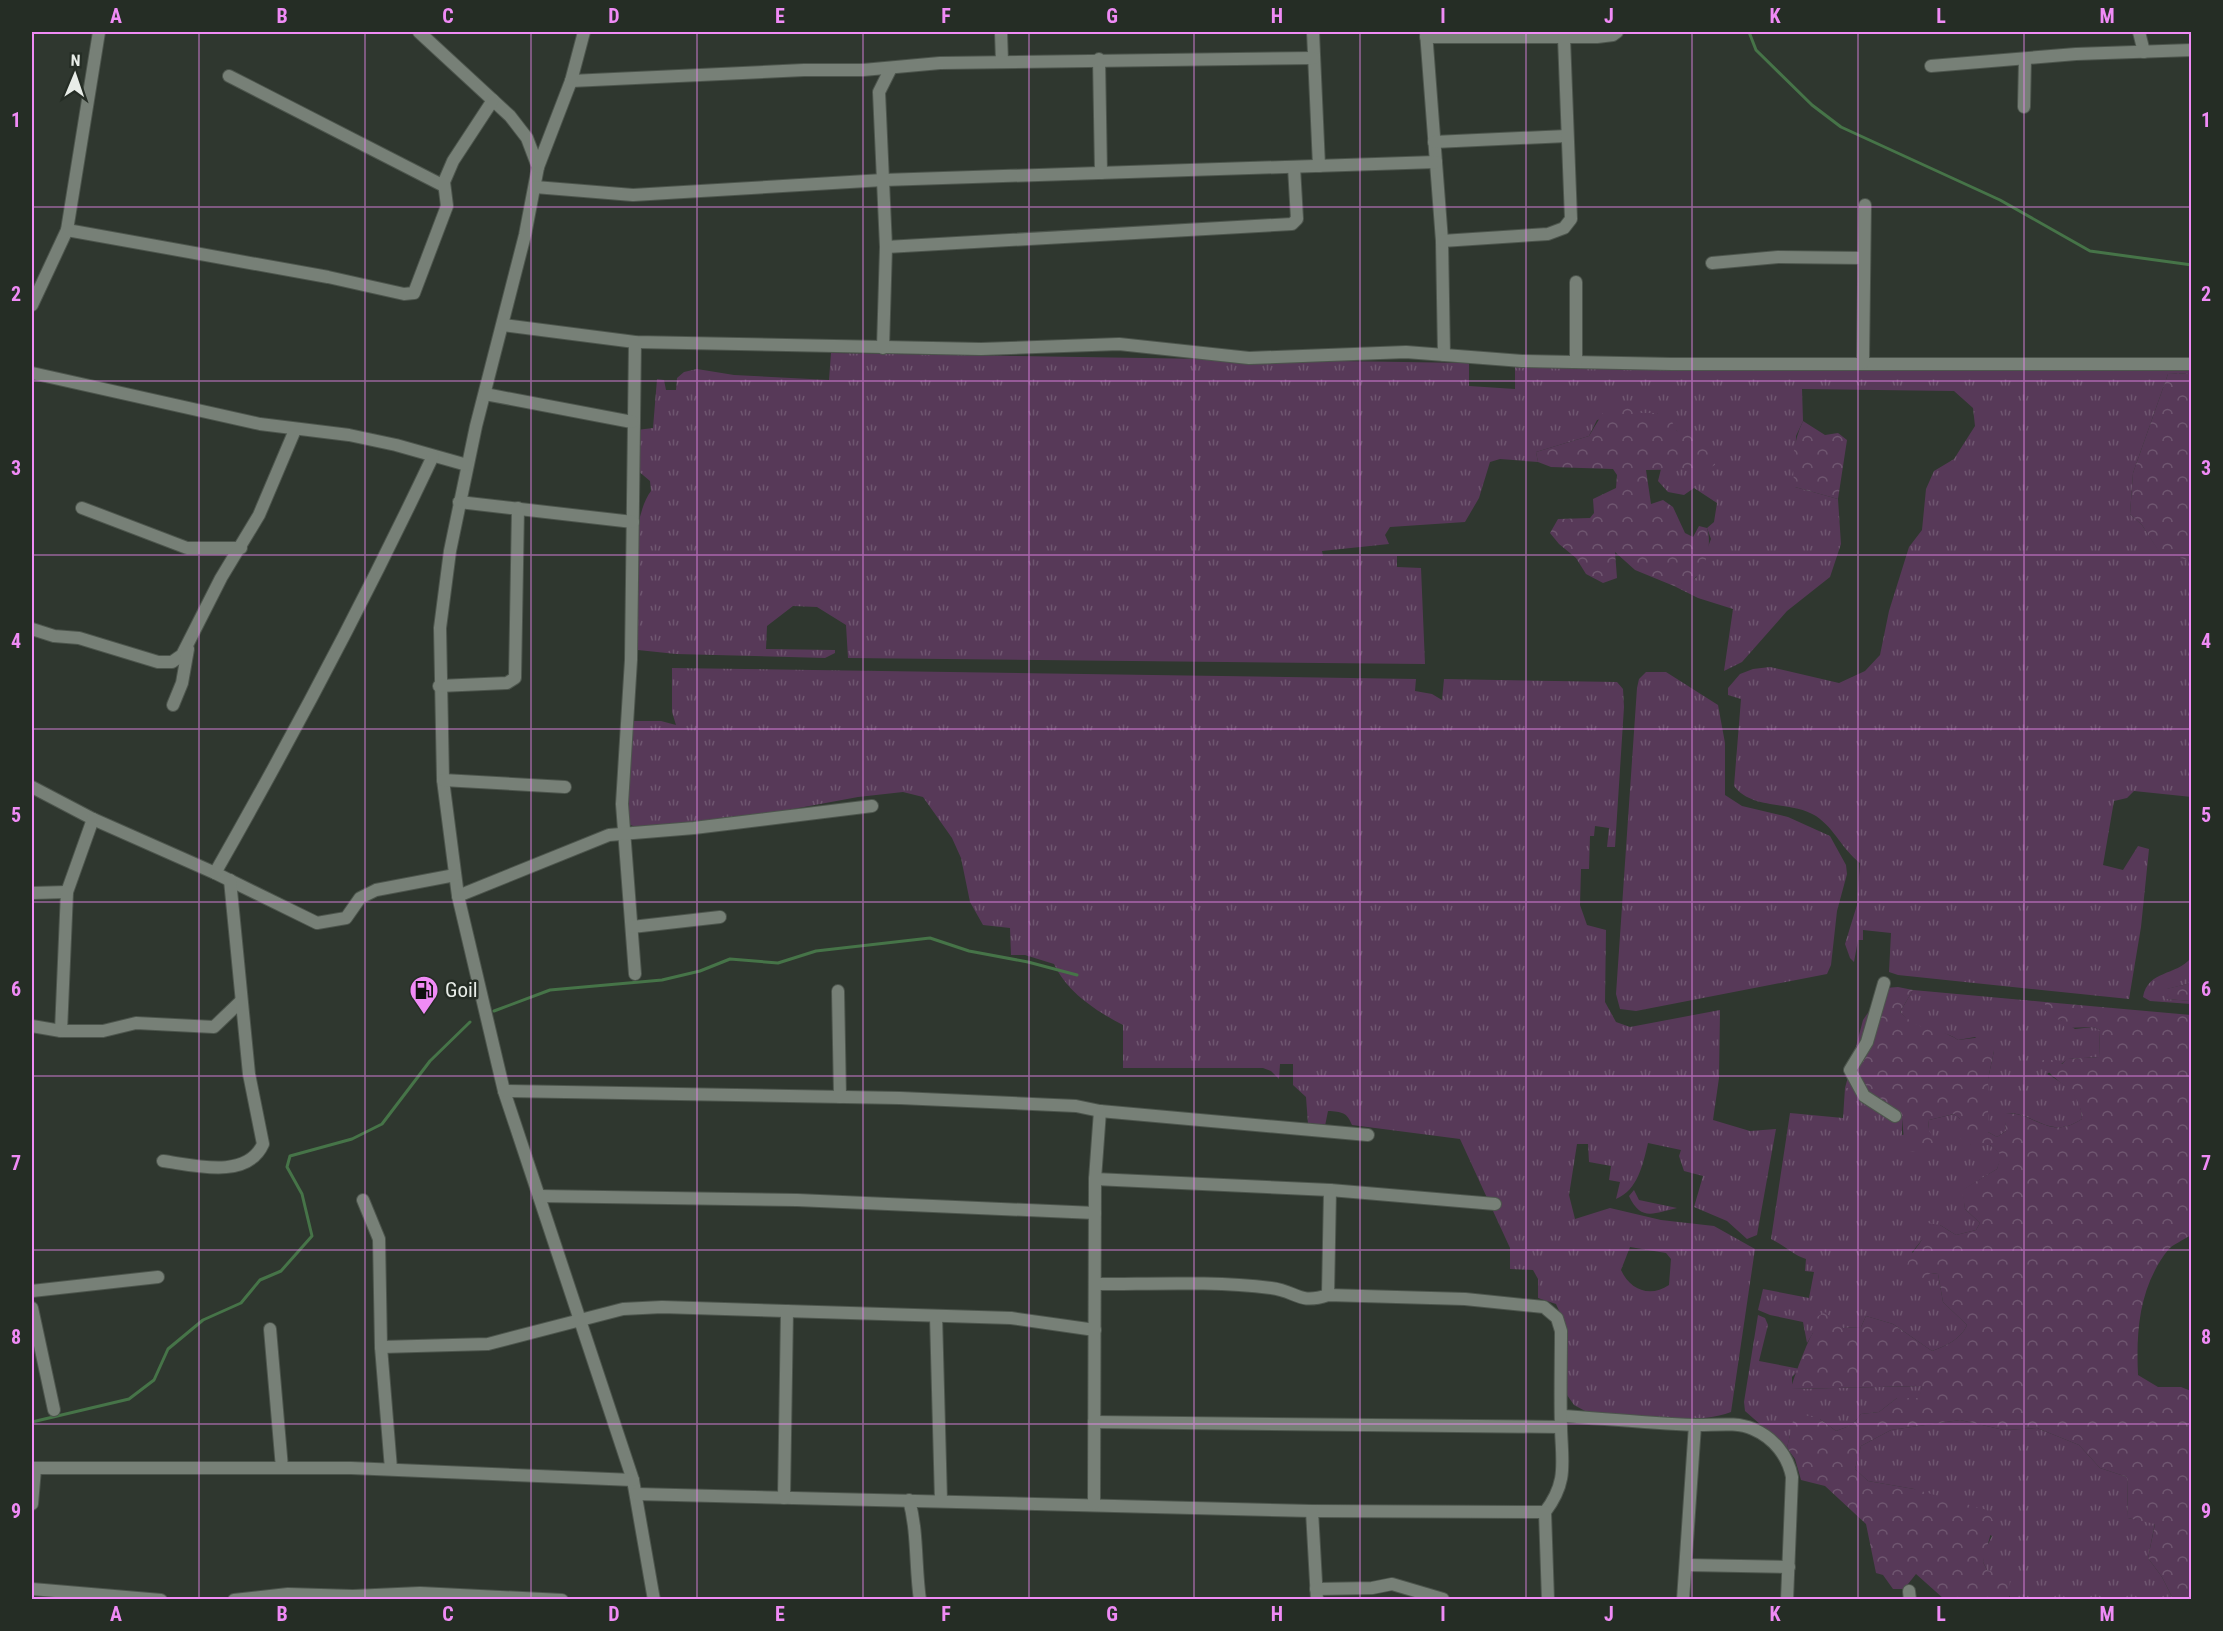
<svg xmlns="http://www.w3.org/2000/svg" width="2223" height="1631" viewBox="0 0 2223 1631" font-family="'Roboto Condensed',sans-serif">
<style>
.grass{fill:url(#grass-tufts);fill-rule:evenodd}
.forest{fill:url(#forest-crowns)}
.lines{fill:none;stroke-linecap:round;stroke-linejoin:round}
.stream{stroke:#467448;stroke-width:3}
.minor-casing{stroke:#4d554d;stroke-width:14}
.minor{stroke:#778077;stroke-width:12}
.grid{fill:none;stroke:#f08bf6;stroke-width:1.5;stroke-opacity:0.55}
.labels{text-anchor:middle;stroke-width:5;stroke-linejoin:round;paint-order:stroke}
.poi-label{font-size:21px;fill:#e8ede8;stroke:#252d25;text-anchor:start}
.neatline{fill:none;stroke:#f08bf6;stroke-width:2}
.grid-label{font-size:20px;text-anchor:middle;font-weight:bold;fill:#f08bf6}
</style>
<defs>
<pattern id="grass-tufts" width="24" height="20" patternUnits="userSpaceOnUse" patternTransform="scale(1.5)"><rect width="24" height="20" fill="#573958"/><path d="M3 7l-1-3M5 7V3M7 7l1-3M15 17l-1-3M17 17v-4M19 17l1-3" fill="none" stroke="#6f5670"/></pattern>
<pattern id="forest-crowns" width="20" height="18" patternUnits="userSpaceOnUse" patternTransform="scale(1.5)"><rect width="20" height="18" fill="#573958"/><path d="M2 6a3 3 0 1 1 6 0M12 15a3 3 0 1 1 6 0" fill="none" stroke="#6f5670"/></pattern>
</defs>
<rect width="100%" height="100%" fill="#2f372f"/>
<g class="grass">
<path d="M831,353L1469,363V386L1515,389V364L2191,369V373L2168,374L2133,473L2130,514L2142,525L2159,551L2191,561L2192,797L2134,791L2127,798L2114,801L2103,865L2123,870L2138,846L2149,849L2141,927L2129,999L1898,975L1889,972L1891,933L1863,930V940H1858L1854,962L1850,958L1845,944L1857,905L1860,863C1842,849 1835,829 1816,816C1791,800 1753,811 1734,786L1741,699L1728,695V688L1740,674L1753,669L1770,667L1839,683L1865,671L1880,655L1889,611L1909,547L1922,530L1926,489L1934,471L1954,459L1975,426L1973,408L1954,391L1802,389L1803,421L1796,436L1795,487L1838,499L1841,544L1830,577L1787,611L1742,662L1724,671L1733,609L1698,598L1674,586L1696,578L1711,539L1707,528L1714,522L1717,503L1694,488L1684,495L1668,492L1658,481L1661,469H1707L1677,431L1657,413H1634L1597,420L1589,436L1536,452L1538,462L1500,459L1490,462L1479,498L1465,522L1390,527L1385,535L1389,544L1322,551L1323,556H1397V567L1421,568L1425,664L848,658L846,625L817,607L793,606L767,626L766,649L835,650V653L825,658L676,654L638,650C627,617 630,518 651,491L650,481L637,470V430L653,428L657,379L664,380L666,390H676L677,378L684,372L697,369L734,375L829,380Z"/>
<path d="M672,668L1416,679L1415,691L1432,694L1442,700L1444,679L1617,682L1623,689L1624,707L1615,847H1607L1609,828L1595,826L1594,836H1590L1589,869H1581L1580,905L1587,925L1606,930L1605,1002L1616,1022L1630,1027L1720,1010L1719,1078L1713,1120L1750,1131L1776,1129L1757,1235L1747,1239L1727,1221L1694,1207L1703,1176L1684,1171L1679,1156L1681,1150L1648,1143C1643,1164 1638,1190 1616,1199L1620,1182L1609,1180L1611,1166L1589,1162L1588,1144H1577L1569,1195L1575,1219L1610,1208L1661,1220L1714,1226L1755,1249L1731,1412C1690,1427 1630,1415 1587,1412L1574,1405L1567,1395L1560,1313L1556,1304L1538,1298V1279L1533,1270L1510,1269V1248L1460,1139L1352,1125C1347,1112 1342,1112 1328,1111L1325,1126L1308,1124L1306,1097L1293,1085V1064H1280L1279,1079L1271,1071L1263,1068H1123V1025C1096,1011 1067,992 1054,964L1025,955H1011L1010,928L983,925L970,902L961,858L952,838L923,797L903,792L858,797L755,816L640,829L626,823L628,721H661L676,725L672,712ZM1630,1247L1666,1253L1671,1259L1669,1285C1650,1298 1630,1290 1621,1270Z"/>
<polygon points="1646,672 1666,672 1718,705 1725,743 1725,795 1742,806 1788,817 1830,836 1846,865 1847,874 1837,911 1831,965 1827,974 1636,1011 1620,1009 1616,994 1637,688 1639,679"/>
<path d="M2191,958V983L2167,989V999L2191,1001V1004L2150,1001L2143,997C2148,970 2176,976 2191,958Z"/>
<path d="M1913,990L2045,1002V1010L2075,1029L2093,1027L2100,1030L2099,1057L2068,1059L2047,1074C2068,1086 2081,1094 2082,1119C2049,1141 2036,1112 2005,1113L2006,1131L1997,1137L1988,1132V1079L1994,1051L1975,1037L1958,1040C1946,1031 1934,1033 1920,1028C1912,1025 1906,1018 1900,1012Z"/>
<path d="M1855,1086L1867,1090L1902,1118V1135L1928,1129L1929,1120L1954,1114L1960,1119L1971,1145H1990L2002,1155L1997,1169L1963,1190L1965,1209L1980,1223L1976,1230L1956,1235L1940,1225L1926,1235L1912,1252L1931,1273L1938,1274L1943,1302L1967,1325C1961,1339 1946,1346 1932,1351L1893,1324L1866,1316L1861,1327L1843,1328L1833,1321L1813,1333L1807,1343L1803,1322L1770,1315L1758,1310L1763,1289L1809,1298L1814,1272L1805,1271L1806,1259C1793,1255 1784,1245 1771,1239L1790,1113L1843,1118L1845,1088Z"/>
<path d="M1634,1190L1639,1200L1677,1208C1654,1213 1641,1222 1629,1196Z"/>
<polygon points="1758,1315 1765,1318 1768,1325 1759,1361 1800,1369 1792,1377 1792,1389 1922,1386 1920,1398 1897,1398 1879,1412 1861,1414 1852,1425 1836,1431 1820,1419 1790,1435 1787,1448 1745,1411 1744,1402"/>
<polygon points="1960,1420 2004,1430 2037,1428 2079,1445 2100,1468 2127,1477 2128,1518 2155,1523 2148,1558 2162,1577 2173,1599 2009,1599 2010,1597 1997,1575 1987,1570 1983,1562 1984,1552 1992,1536 1914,1489 1868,1481 1855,1469 1861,1446 1891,1430"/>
</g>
<g class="forest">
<polygon points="2191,373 2192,373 2191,561 2159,552 2142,525 2130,514 2133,473 2168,374"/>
<path d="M1624,402L1634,413H1657L1670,418L1677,431L1702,437L1715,448V465L1707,469L1646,470L1651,504L1663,500L1673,507L1685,533L1693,537L1699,526L1707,528C1712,542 1707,566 1696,577C1692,582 1680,584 1674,586L1635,570L1615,552L1617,578L1603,583L1586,574L1576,558L1559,544L1550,533L1558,519L1590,518L1594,513L1593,499L1616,488L1617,475L1613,469L1551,467L1538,462L1536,452L1589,436L1607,406Z"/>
<path d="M1803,421L1825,435L1838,433L1847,440L1838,499L1795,487C1791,464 1793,442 1803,421Z"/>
<polygon points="2191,983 2191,1001 2166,999 2166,989"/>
<path d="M1898,987L1913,990L1900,1012C1923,1035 1936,1025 1958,1040L1990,1036L1994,1051L1988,1079V1132L1997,1137L2006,1131L2004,1113C2036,1112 2049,1141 2082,1119C2080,1085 2054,1086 2040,1060H2056L2062,1064L2067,1059L2099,1057L2100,1030L2093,1027L2065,1028L2061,1020L2051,1018L2045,1010V1002L2191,1015V1235C2184,1240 2173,1244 2168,1250C2139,1287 2136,1331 2138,1375L2158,1387H2181L2191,1391V1599H2173L2162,1577L2148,1558L2155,1524L2128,1518L2127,1477L2100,1468L2079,1445L2037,1428L2004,1430L1960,1420L1891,1430L1861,1446L1855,1469L1868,1481L1914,1489L1987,1510L1994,1522L1983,1562L1987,1570L2010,1577L2009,1599H1944L1916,1574L1904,1589H1893L1883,1575L1876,1573L1866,1524L1825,1486L1801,1480L1795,1459L1787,1448L1793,1421L1801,1414L1820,1419L1836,1431L1852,1425L1861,1414L1879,1412L1897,1398H1919L1922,1386L1791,1389C1792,1382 1809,1337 1813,1333L1815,1318L1825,1312L1843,1328L1861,1327L1866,1316L1893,1324L1932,1351C1946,1346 1961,1339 1967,1325L1943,1302L1938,1274L1931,1273L1913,1284L1905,1279C1906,1248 1925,1248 1927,1223L1940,1225L1956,1235L1976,1230L1980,1223L1965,1209L1962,1190L1997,1169L2001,1155L1990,1145H1971L1960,1138V1119L1954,1114L1929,1120L1928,1129L1936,1141L1928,1152L1905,1151L1902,1118C1886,1104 1868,1084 1845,1088L1863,1020L1885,988Z"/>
</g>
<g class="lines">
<g class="stream">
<polyline points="1749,32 1756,50 1812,105 1841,127 2000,200 2090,251 2192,265"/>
<polyline points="494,1011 550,990 662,980 700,971 730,959 778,963 816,951 930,938 969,951 1028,962 1077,975"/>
<polyline points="32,1422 129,1399 154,1380 168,1349 203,1320 241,1303 260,1280 281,1271 312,1236 302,1194 287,1167 290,1156 352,1139 382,1124 430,1061 470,1022"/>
</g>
<g class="minor-casing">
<g id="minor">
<polyline points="419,32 510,116 527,138 538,167 525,235 476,426 450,551 440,628 443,780 458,896 504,1091 633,1480 654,1600"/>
<polyline points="1001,32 1002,62"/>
<polyline points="1313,32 1319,166"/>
<polyline points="1426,32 1442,241 1444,355"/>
<polyline points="2139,32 2144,52"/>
<polyline points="1426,37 1597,37 1613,35 1617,32"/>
<polyline points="1099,59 1101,173"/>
<polyline points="1931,66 2076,54 2192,50"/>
<polyline points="229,76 444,186"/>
<polyline points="571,81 804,70 863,70 940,63 1314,58"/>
<polyline points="2024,107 2025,59"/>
<polyline points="1434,142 1567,136"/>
<polyline points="538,167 571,81 584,32"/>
<polyline points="535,187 633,195 883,180 1436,162"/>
<polyline points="67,230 328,277 404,294 414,293 447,206 444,182 453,161 493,100"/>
<polyline points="1442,241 1548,234 1564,228 1571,219 1564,38"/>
<polyline points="886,247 1292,224 1297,219 1294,167"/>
<polyline points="1712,263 1778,257 1864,258"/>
<polyline points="32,305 67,230 99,32"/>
<polyline points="503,325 635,342 981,349 1119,344 1249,358 1406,352 1522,361 1671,364 2192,364"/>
<polyline points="635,342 631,660 622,804 635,974"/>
<polyline points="883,348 886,247 879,92 891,68"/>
<polyline points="1576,362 1576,282"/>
<polyline points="1863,363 1865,205"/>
<polyline points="32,373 260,424 349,435 396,445 467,465"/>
<polyline points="485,394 632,422"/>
<polyline points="459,502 633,522"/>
<polyline points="82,508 187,548 241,548"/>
<polyline points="32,629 54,636 79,638 158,662 172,662 182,655 221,578 259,515 295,430"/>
<polyline points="439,686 507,683 515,678 518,508"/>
<polyline points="173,705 182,683 188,649"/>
<polyline points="443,780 565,787"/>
<polyline points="32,787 93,819 215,873 317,923 346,918 360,898 376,890 455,875"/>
<path d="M215,873C293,736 366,598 433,456"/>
<polyline points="32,893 67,892"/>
<polyline points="458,896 609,835 694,828 872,806"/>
<polyline points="632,927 720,917"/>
<polyline points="1884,983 1867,1042 1850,1070 1864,1096 1895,1116"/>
<polyline points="838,991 840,1097"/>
<polyline points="32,1026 61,1031 103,1031 136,1023 214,1027 240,1002"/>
<polyline points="61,1031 67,892 93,819"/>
<polyline points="504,1091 900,1098 1076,1106 1100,1111 1368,1135"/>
<path d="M163,1161C193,1165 247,1180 263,1144L249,1074L230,880"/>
<polyline points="1095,1179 1330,1190 1495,1204"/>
<polyline points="539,1196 797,1200 1095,1213"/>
<polyline points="363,1200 379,1239 381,1347 391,1469"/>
<polyline points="32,1291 158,1277"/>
<polyline points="1328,1295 1330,1190"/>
<polyline points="32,1308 54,1410"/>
<polyline points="936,1316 941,1501"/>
<polyline points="270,1329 282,1468"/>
<polyline points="381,1347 488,1344 623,1309 662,1307 1011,1318 1095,1330"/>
<path d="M1563,1416C1606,1419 1649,1423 1693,1425C1712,1426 1735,1421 1753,1429C1774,1438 1788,1456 1792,1477L1787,1600"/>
<polyline points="1094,1422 1561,1427"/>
<polyline points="32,1468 351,1468 633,1480"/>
<path d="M636,1494L1312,1511L1545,1512C1568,1482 1562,1463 1561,1428C1560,1396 1561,1363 1561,1331L1557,1318L1544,1307L1465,1299L1328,1295C1298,1305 1297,1291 1271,1288C1213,1281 1154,1284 1096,1284"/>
<polyline points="784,1498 787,1311"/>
<path d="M909,1500C918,1533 915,1566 920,1600"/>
<polyline points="32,1504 35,1469"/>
<polyline points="1094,1504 1095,1179 1100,1111"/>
<polyline points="1312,1511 1317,1600"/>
<polyline points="1545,1512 1548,1600"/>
<polyline points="1687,1565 1789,1567"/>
<polyline points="32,1589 161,1600"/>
<polyline points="1316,1589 1372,1588 1392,1584 1443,1599"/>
<polyline points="1909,1591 1910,1600"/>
<polyline points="234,1600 288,1594 353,1596 420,1593 562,1600"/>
<polyline points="1683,1600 1695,1425"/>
</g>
</g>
<use href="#minor" class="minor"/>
</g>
<path class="grid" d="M199,32V1600M365,32V1600M531,32V1600M697,32V1600M863,32V1600M1029,32V1600M1194,32V1600M1360,32V1600M1526,32V1600M1692,32V1600M1858,32V1600M2024,32V1600M32,207H2192M32,381H2192M32,555H2192M32,729H2192M32,902H2192M32,1076H2192M32,1250H2192M32,1424H2192"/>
<defs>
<g id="fuel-pin" transform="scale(1.5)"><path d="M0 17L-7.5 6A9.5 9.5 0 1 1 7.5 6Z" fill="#f08bf6" stroke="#252d25"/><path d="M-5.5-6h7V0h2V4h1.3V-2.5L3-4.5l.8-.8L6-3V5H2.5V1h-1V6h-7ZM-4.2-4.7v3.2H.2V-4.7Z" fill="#111"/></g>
</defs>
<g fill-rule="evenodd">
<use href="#fuel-pin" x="424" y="990"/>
</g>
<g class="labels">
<g class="poi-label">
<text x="445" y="997">Goil</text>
</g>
</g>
<rect width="2223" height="1631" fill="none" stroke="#252d25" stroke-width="66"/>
<g transform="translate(75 75) rotate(2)" stroke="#252d25" stroke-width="4.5" paint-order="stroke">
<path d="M0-4.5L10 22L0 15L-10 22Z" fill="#e8ede8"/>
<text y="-9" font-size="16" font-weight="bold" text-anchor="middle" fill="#e8ede8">N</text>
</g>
<rect x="33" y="33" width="2157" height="1565" class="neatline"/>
<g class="grid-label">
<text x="116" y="23">A</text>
<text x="282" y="23">B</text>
<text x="448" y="23">C</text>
<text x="614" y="23">D</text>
<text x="780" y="23">E</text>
<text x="946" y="23">F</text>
<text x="1112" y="23">G</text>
<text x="1277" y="23">H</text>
<text x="1443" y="23">I</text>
<text x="1609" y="23">J</text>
<text x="1775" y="23">K</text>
<text x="1941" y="23">L</text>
<text x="2107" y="23">M</text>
<text x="16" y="127">1</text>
<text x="2206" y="127">1</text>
<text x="16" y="301">2</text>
<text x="2206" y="301">2</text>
<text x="16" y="475">3</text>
<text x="2206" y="475">3</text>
<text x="16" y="648">4</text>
<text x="2206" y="648">4</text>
<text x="16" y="822">5</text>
<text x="2206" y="822">5</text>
<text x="16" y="996">6</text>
<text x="2206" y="996">6</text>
<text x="16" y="1170">7</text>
<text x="2206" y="1170">7</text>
<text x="16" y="1344">8</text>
<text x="2206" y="1344">8</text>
<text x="16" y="1518">9</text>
<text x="2206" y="1518">9</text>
<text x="116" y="1621">A</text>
<text x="282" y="1621">B</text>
<text x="448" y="1621">C</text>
<text x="614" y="1621">D</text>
<text x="780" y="1621">E</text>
<text x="946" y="1621">F</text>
<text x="1112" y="1621">G</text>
<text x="1277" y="1621">H</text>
<text x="1443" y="1621">I</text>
<text x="1609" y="1621">J</text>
<text x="1775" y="1621">K</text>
<text x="1941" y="1621">L</text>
<text x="2107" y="1621">M</text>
</g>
</svg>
